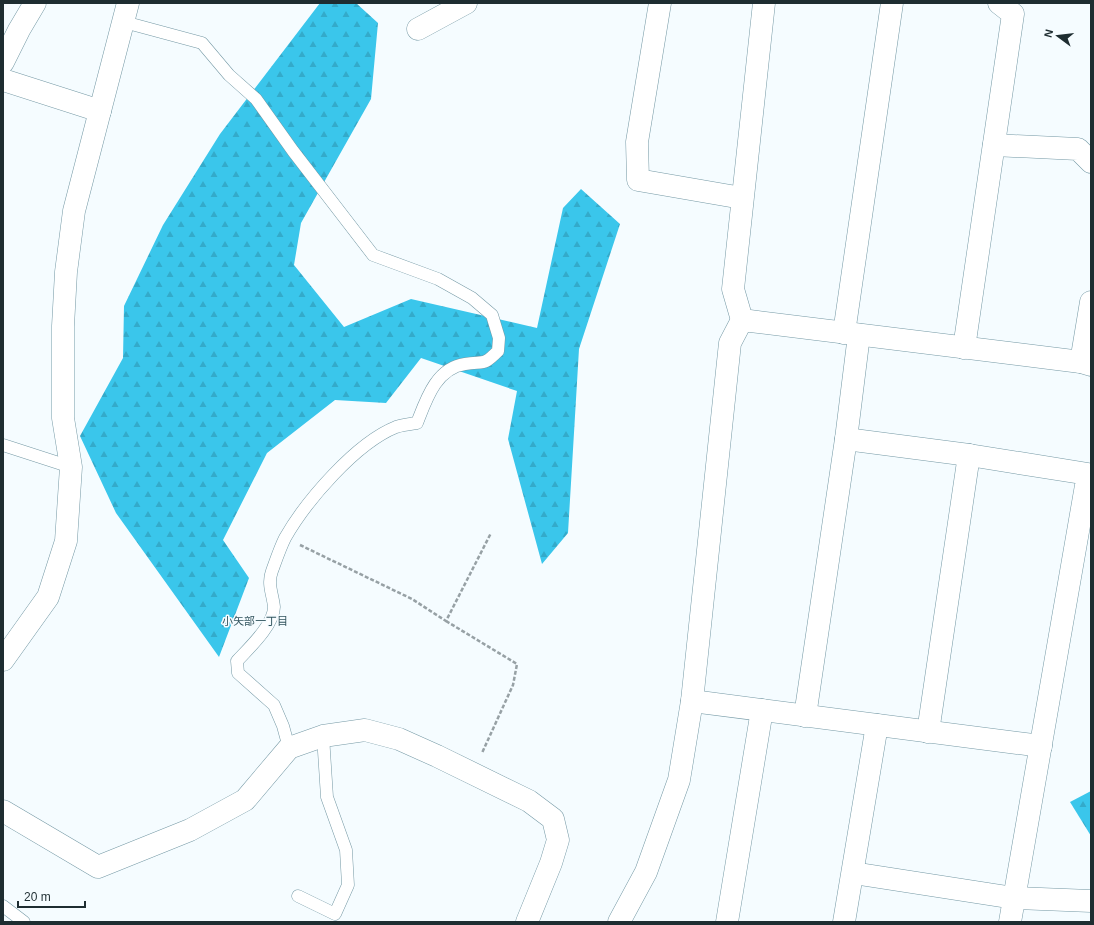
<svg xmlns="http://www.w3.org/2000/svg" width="1094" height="925" viewBox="0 0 1094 925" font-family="Helvetica,'Noto Sans JP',sans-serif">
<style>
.forest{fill:url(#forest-firs)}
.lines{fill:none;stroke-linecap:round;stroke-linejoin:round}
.service-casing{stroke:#7599a5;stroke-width:13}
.minor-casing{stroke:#7599a5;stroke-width:23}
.tertiary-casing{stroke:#7599a5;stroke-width:23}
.path{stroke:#97a1a5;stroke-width:2.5;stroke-dasharray:4 2;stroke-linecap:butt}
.service{stroke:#fff;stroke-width:12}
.minor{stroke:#fff;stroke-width:22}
.tertiary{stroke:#fff;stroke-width:22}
.labels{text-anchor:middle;stroke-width:3;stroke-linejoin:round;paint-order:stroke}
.neighbourhood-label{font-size:11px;fill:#33555f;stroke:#f5fcff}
</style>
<defs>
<pattern id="forest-firs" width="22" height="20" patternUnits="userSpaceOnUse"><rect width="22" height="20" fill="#3ac6eb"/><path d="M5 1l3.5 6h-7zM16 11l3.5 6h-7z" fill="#33aaca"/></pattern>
</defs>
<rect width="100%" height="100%" fill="#f5fcff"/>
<g class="forest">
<polygon points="320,3 356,3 378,23 371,99 301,223 294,265 344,327 411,299 537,328 563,208 581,189 620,224 579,349 568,533 542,564 508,439 517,391 421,358 386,403 335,400 267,453 223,540 249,578 219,657 116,513 80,436 123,358 124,306 163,225 220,134"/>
<polygon points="1091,791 1091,836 1070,802"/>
</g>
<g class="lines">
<g class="service-casing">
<g id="service">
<path d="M124,22L202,43L229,75L256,99L293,151L373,255L438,279L472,298L492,315L499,338L498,351C483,366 485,361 465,364C436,368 426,400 417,423C410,424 402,425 396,427C356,443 306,501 285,538C280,548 276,560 272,571C267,584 273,595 274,607C274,625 248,649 237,661L238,673L274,705L283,726L289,748"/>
<polyline points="3,445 71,467"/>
<polyline points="298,896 335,914 348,885 346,850 327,797 323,736"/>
<polyline points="3,906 24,922"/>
</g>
</g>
<g class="minor-casing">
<g id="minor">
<polyline points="660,3 637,142 638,180 742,198"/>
<polyline points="418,29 466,3"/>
<polyline points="3,62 19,30 35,3"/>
<polyline points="3,80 100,111"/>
<polyline points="994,145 1078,149 1091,162"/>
<polyline points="742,320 733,289 764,3"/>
<polyline points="844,333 892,3"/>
<polyline points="859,335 846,439 969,455 1088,474 1010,922"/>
<polyline points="964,348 1013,14 999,3"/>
<polyline points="1081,362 1091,302"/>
<polyline points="3,660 48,597 66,541 71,467 63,418 63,326 66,272 74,211 128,3"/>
<polyline points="692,701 1041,746"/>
<polyline points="805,716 846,439"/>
<polyline points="928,732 969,455"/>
<polyline points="3,811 98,867 190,830 245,800 289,748 323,736 365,730 399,739 437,756 529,801 553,819 558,840 551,863 527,922"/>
<polyline points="853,873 1014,898 1091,901"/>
<polyline points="727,922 762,710"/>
<polyline points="844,922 877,725"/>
</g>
</g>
<g class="tertiary-casing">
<polyline id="tertiary" points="619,922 646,872 679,780 692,701 730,343 742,320 1081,362 1091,365"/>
</g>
<g class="path">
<polyline points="300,545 412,599 446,621 491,533"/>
<polyline points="446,621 517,664 513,685 482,753"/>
</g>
<use href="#service" class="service"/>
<use href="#minor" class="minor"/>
<use href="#tertiary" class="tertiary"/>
</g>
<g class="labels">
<g class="neighbourhood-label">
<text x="255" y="625">小矢部一丁目</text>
</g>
</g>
<rect width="1094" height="925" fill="none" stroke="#1e2d31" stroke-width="8"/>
<g transform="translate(1058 36) rotate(285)" stroke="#f5fcff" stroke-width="3" paint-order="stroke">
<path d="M0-3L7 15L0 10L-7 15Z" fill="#1e2d31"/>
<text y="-6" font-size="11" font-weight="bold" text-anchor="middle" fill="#1e2d31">N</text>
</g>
<path d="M18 901v6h67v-6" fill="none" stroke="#1e2d31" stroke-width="2"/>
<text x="24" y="901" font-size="12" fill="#1e2d31" stroke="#f5fcff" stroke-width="3" paint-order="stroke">20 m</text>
</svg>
